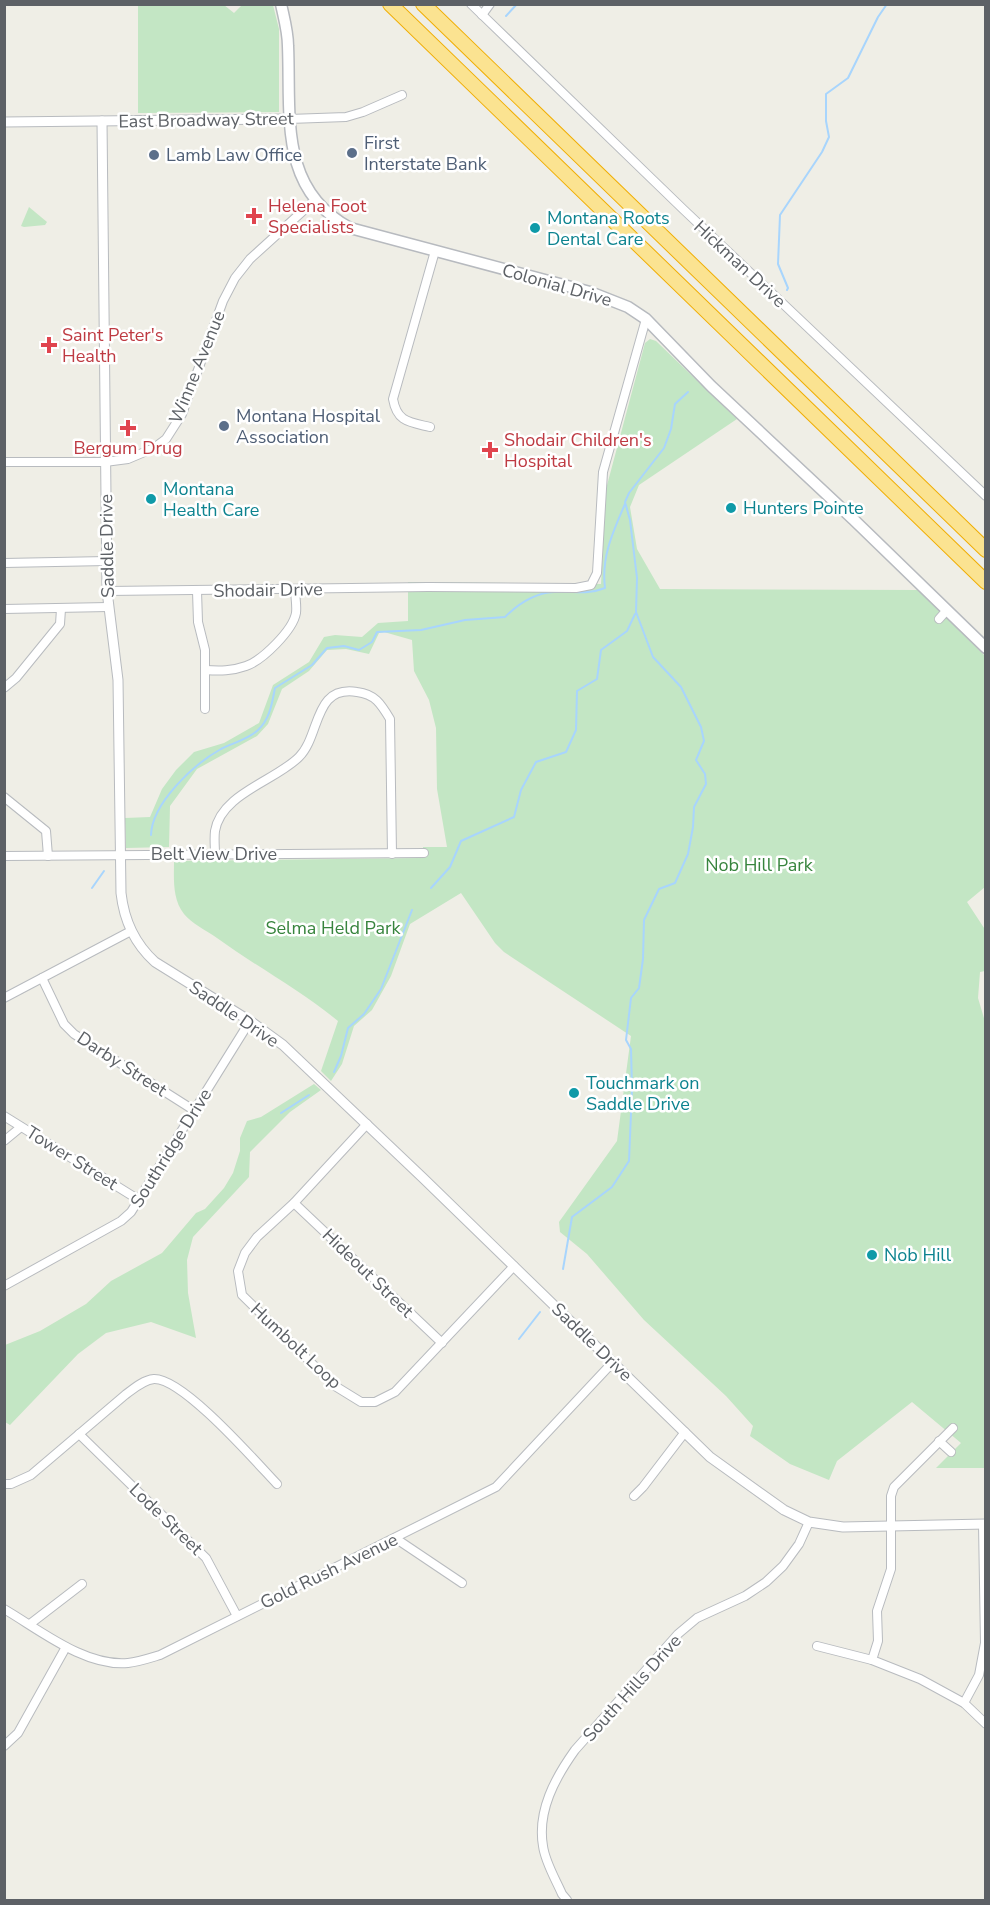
<svg xmlns="http://www.w3.org/2000/svg" width="990" height="1905" viewBox="0 0 990 1905" font-family="'Nunito Sans',sans-serif">
<style>
.green{fill:#c3e6c4}
.lines{fill:none;stroke-linecap:round;stroke-linejoin:round}
.stream{stroke:#a8d5fd;stroke-width:2}
.minor-casing{stroke:#b8bbbf;stroke-width:10}
.tertiary-casing{stroke:#b8bbbf;stroke-width:11}
.secondary-casing{stroke:#b7babf;stroke-width:13}
.motorway-casing{stroke:#f0ae05;stroke-width:16}
.minor{stroke:#fff;stroke-width:8}
.tertiary{stroke:#fff;stroke-width:9}
.secondary{stroke:#fff;stroke-width:10}
.motorway{stroke:#fbe391;stroke-width:14}
.service-dot{fill:#5c6f8a;stroke:#fff;stroke-width:2}
.health-dot{fill:#e0444e;stroke:#fff;stroke-width:2}
.culture-dot{fill:#0f9aa8;stroke:#fff;stroke-width:2}
.labels{text-anchor:middle;stroke-width:5;stroke-linejoin:round;paint-order:stroke}
.street-label{font-size:18px;fill:#5d6166;stroke:#fff}
.service-label{font-size:18px;fill:#4e5e75;stroke:#fff;text-anchor:start}
.health-label{font-size:18px;fill:#be3a42;stroke:#fff;text-anchor:start}
.culture-label{font-size:18px;fill:#0d838f;stroke:#fff;text-anchor:start}
.park-label{font-size:18px;fill:#37843d;stroke:#fff}
</style>
<rect width="100%" height="100%" fill="#efeee6"/>
<g class="green">
<polygon points="138,5 224,5 234,13 242,5 273,5 279,29 279,112 138,113"/>
<polygon points="29,207 47,222 45,225 24,227 21,226"/>
<path d="M650,339L656,341L737,419L639,485L630,507L637,549L660,589L918,590L985,656V887L967,902L986,931L985,971L980,972L978,998L986,1025L985,1468H936L961,1443L912,1402L837,1461L829,1480L790,1464L750,1436L753,1426L726,1396L644,1320L587,1254L560,1232L559,1222L617,1141L631,1036L504,952L495,943L461,893L410,924L391,976L372,1010L354,1026L342,1064L331,1081L321,1071L338,1021C300,990 257,967 217,938C207,931 191,923 184,914C172,899 174,878 174,861L423,858V847H447L437,789L436,728L429,700L414,671L412,640L384,632L379,633L369,654L346,649L327,650L309,671L282,689L268,724L257,736L197,769L170,806L169,847L126,848L125,818L150,817L162,789L176,770L194,752L224,743L259,723L273,685L309,662L324,637L335,635L362,637L378,623L408,621V582L601,584L606,489L645,343Z"/>
<polygon points="314,1084 321,1090 290,1112 250,1152 249,1177 193,1237 187,1260 188,1293 196,1338 151,1322 106,1333 78,1354 10,1425 5,1422 5,1345 40,1331 86,1304 111,1281 162,1253 196,1213 205,1209 224,1188 233,1173 240,1151 240,1138 247,1121 261,1117"/>
</g>
<g class="lines">
<g class="stream">
<polyline points="506,16 517,4"/>
<polyline points="787,290 788,288 778,264 780,215 822,152 829,137 826,121 826,94 848,78 878,17 887,4"/>
<path d="M151,835C152,803 194,764 221,749C233,743 249,739 258,730C270,719 272,703 275,688L312,665L327,648L344,646L359,650L372,642L377,632L421,630L465,620L505,617C518,604 535,593 554,592C574,590 584,596 605,588C601,557 613,532 625,504"/>
<polyline points="92,888 104,871"/>
<polyline points="431,888 450,867 461,841 514,817 521,790 536,762 566,752 576,730 577,691 597,679 601,650 627,631 635,614"/>
<polyline points="334,1072 341,1056 348,1028 364,1014 381,989 412,910"/>
<polyline points="281,1113 309,1095"/>
<polyline points="563,1269 572,1217 612,1187 629,1161 632,1089 631,1049 626,1040 631,998 639,988 643,959 644,920 659,889 675,883 688,854 693,827 694,807 706,784 705,774 696,760 704,741 701,727 681,687 653,657 636,612 637,578 630,520 625,502 629,493 664,448 671,429 675,404 688,392"/>
<polyline points="519,1339 540,1312"/>
</g>
<g class="minor-casing">
<g id="minor">
<polyline points="471,4 684,210 986,496"/>
<polyline points="482,15 490,4"/>
<polyline points="289,119 346,117 363,112 402,95"/>
<path d="M430,427C409,422 397,422 393,399L435,251"/>
<polyline points="4,462 105,462 128,459 154,448 166,439 182,414 223,301 235,278 250,259 315,200"/>
<polyline points="4,563 107,561"/>
<polyline points="107,591 428,587 576,588 591,585 597,573 603,472 646,319"/>
<polyline points="197,591 198,622 205,650 205,709"/>
<polyline points="4,609 108,607"/>
<polyline points="939,619 947,610"/>
<path d="M205,670C220,671 232,671 246,666C263,660 293,630 296,613C297,605 295,597 295,589"/>
<polyline points="4,688 16,678 60,624 61,609"/>
<polyline points="4,797 46,831 48,856"/>
<path d="M215,854C215,847 214,839 215,831C221,794 275,781 299,757C321,735 313,685 357,692C375,694 381,704 390,719L392,854"/>
<polyline points="4,856 424,853"/>
<polyline points="42,978 64,1024 74,1034 195,1111"/>
<polyline points="4,998 131,931"/>
<polyline points="4,1116 139,1200"/>
<polyline points="367,1124 294,1203 257,1237 245,1253 238,1271 242,1295 335,1386 361,1402 375,1402 395,1392 514,1266"/>
<polyline points="4,1141 21,1127"/>
<polyline points="294,1203 442,1343"/>
<polyline points="4,1286 121,1221 131,1212 250,1021"/>
<polyline points="79,1434 206,1558 237,1616"/>
<polyline points="939,1441 951,1452"/>
<path d="M4,1484H11L31,1475L125,1395C133,1389 143,1380 154,1379C183,1378 255,1461 277,1484"/>
<polyline points="634,1496 643,1487 685,1432"/>
<polyline points="395,1538 462,1583"/>
<path d="M4,1609C40,1630 85,1667 128,1663C138,1662 150,1658 160,1655L496,1487L613,1362"/>
<polyline points="30,1624 82,1584"/>
<polyline points="817,1646 872,1660 920,1679 964,1703 986,1724"/>
<polyline points="872,1660 878,1641 877,1611 891,1569 891,1496 894,1487 953,1428"/>
<polyline points="964,1703 979,1675 985,1643 983,1524"/>
<polyline points="4,1746 18,1733 66,1647"/>
<path d="M567,1900L562,1894C556,1880 545,1862 543,1846C537,1811 555,1778 575,1750L678,1634L697,1618L745,1596L766,1582L783,1566L799,1544L809,1522"/>
</g>
</g>
<g class="tertiary-casing">
<g id="tertiary">
<path d="M102,121L107,591L118,680L121,893C124,920 134,943 155,962L250,1021L283,1045L423,1178L710,1457L784,1510L809,1522L843,1527L986,1524"/>
<polyline points="4,122 289,119"/>
</g>
</g>
<g class="secondary-casing">
<path id="secondary" d="M281,4C284,18 288,32 288,46C291,115 278,189 350,228L590,292L628,307L646,319L711,386L854,520L986,648"/>
</g>
<g class="motorway-casing">
<g id="motorway">
<polyline points="390,4 986,582"/>
<polyline points="423,4 986,550"/>
</g>
</g>
<use href="#minor" class="minor"/>
<use href="#tertiary" class="tertiary"/>
<use href="#secondary" class="secondary"/>
<use href="#motorway" class="motorway"/>
</g>
<g class="service-dot">
<circle cx="352" cy="153" r="6"/>
<circle cx="154" cy="155" r="6"/>
<circle cx="224" cy="426" r="6"/>
</g>
<g class="health-dot">
<path d="M251 207h6v6h6v6h-6v6h-6v-6h-6v-6h6z"/>
<path d="M46 336h6v6h6v6h-6v6h-6v-6h-6v-6h6z"/>
<path d="M125 419h6v6h6v6h-6v6h-6v-6h-6v-6h6z"/>
<path d="M487 441h6v6h6v6h-6v6h-6v-6h-6v-6h6z"/>
</g>
<g class="culture-dot">
<circle cx="535" cy="228" r="6"/>
<circle cx="151" cy="499" r="6"/>
<circle cx="731" cy="508" r="6"/>
<circle cx="574" cy="1093" r="6"/>
<circle cx="872" cy="1255" r="6"/>
</g>
<g class="labels">
<g class="street-label">
<text transform="translate(206 120) rotate(-1)" y="6">East Broadway Street</text>
<text transform="translate(740 264) rotate(43)" y="6">Hickman Drive</text>
<text transform="translate(557 285) rotate(16)" y="6">Colonial Drive</text>
<text transform="translate(197 367) rotate(-68)" y="6">Winne Avenue</text>
<text transform="translate(107 546) rotate(-91)" y="6">Saddle Drive</text>
<text transform="translate(268 590) rotate(-1)" y="6">Shodair Drive</text>
<text x="214" y="860">Belt View Drive</text>
<text transform="translate(234 1014) rotate(34)" y="6">Saddle Drive</text>
<text transform="translate(122 1064) rotate(33)" y="6">Darby Street</text>
<text transform="translate(171 1148) rotate(-58)" y="6">Southridge Drive</text>
<text transform="translate(72 1158) rotate(32)" y="6">Tower Street</text>
<text transform="translate(368 1273) rotate(44)" y="6">Hideout Street</text>
<text transform="translate(592 1342) rotate(44)" y="6">Saddle Drive</text>
<text transform="translate(296 1346) rotate(43)" y="6">Humbolt Loop</text>
<text transform="translate(166 1519) rotate(44)" y="6">Lode Street</text>
<text transform="translate(329 1571) rotate(-26)" y="6">Gold Rush Avenue</text>
<text transform="translate(632 1688) rotate(-48)" y="6">South Hills Drive</text>
</g>
<g class="service-label">
<text x="364" y="149">First<tspan x="364" dy="21">Interstate Bank</tspan></text>
<text x="166" y="161">Lamb Law Office</text>
<text x="236" y="422">Montana Hospital<tspan x="236" dy="21">Association</tspan></text>
</g>
<g class="health-label">
<text x="268" y="212">Helena Foot<tspan x="268" dy="21">Specialists</tspan></text>
<text x="62" y="341">Saint Peter's<tspan x="62" dy="21">Health</tspan></text>
<text x="504" y="446">Shodair Children's<tspan x="504" dy="21">Hospital</tspan></text>
<text x="128" y="454" text-anchor="middle">Bergum Drug</text>
</g>
<g class="culture-label">
<text x="547" y="224">Montana Roots<tspan x="547" dy="21">Dental Care</tspan></text>
<text x="163" y="495">Montana<tspan x="163" dy="21">Health Care</tspan></text>
<text x="743" y="514">Hunters Pointe</text>
<text x="586" y="1089">Touchmark on<tspan x="586" dy="21">Saddle Drive</tspan></text>
<text x="884" y="1261">Nob Hill</text>
</g>
<g class="park-label">
<text x="759" y="871">Nob Hill Park</text>
<text x="333" y="934">Selma Held Park</text>
</g>
</g>
<rect width="990" height="1905" fill="none" stroke="#5d6166" stroke-width="12"/>
</svg>
